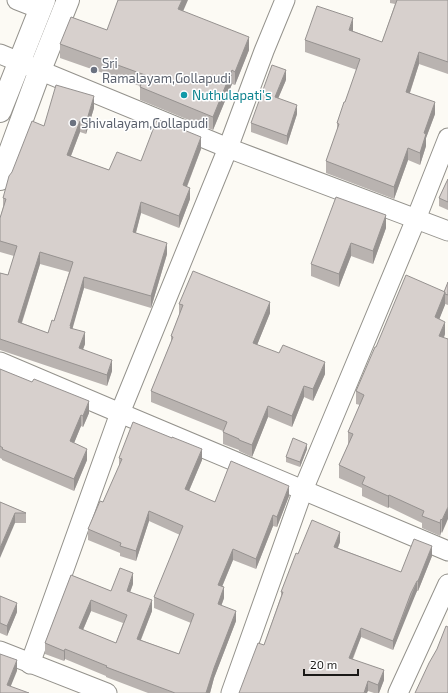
<svg xmlns="http://www.w3.org/2000/svg" width="448" height="693" viewBox="0 0 448 693" font-family="'Exo 2',sans-serif">
  <style>
    .lines { fill: none; stroke-linecap: round; stroke-linejoin: round }
    .minor-casing { stroke: #94928c; stroke-width: 21 }
    .tertiary-casing { stroke: #94928c; stroke-width: 24 }
    .minor { stroke: #fff; stroke-width: 19 }
    .tertiary { stroke: #fff; stroke-width: 22 }
    .wall { fill: #b9b3b0; fill-rule: evenodd }
    .shaded-wall { fill: #969290 }
    .building { fill: #d7d0cd; stroke: #969290; fill-rule: evenodd }
    .worship-dot { fill: #6b7280; stroke: #fff; stroke-width: 1.5 }
    .culture-dot { fill: #0f9aa8; stroke: #fff; stroke-width: 1.5 }
    .labels { text-anchor: middle; dominant-baseline: central; stroke-width: 3; stroke-linejoin: round; paint-order: stroke }
    .worship-label { font-size: 13px; fill: #5b616d; stroke: #fff; text-anchor: start }
    .culture-label { font-size: 13px; fill: #0d838f; stroke: #fff; text-anchor: start }
  </style>
  <rect width="100%" height="100%" fill="#fcfaf4"/>
  <g class="lines">
    <defs>
      <g id="minor">
        <polyline points="17,0 40,9"/>
        <polyline points="0,54 228,148 448,231"/>
        <polyline points="0,362 120,413 448,551"/>
        <polyline points="0,651 107,693"/>
        <polyline points="30,664 120,413 228,148 264,51 285,0"/>
        <polyline points="231,693 303,490 416,219 448,138"/>
        <polyline points="398,693 448,584"/>
      </g>
      <g id="tertiary">
        <polyline points="0,111 44,0"/>
        <polyline points="0,179 40,70 68,0"/>
      </g>
    </defs>
    <use href="#minor" class="minor-casing"/>
    <use href="#tertiary" class="tertiary-casing"/>
    <use href="#minor" class="minor"/>
    <use href="#tertiary" class="tertiary"/>
  </g>
  <g class="wall">
    <polygon points="390,0 448,0 448,74 419,64 410,93 435,114 426,138 426,146 420,165 408,160 394,199 326,173 326,161 337,131 337,123 345,102 357,70 305,52 305,40 353,30 353,31 382,42 395,4 390,3"/>
    <polygon points="183,11 249,50 235,85 232,84 213,130 140,100 140,86 60,58 60,44 107,30"/>
    <polygon points="286,80 278,98 297,114 287,145 251,132 251,123"/>
    <path d="M94 108 86 134 80 132 71 156 109 170 141 161 201 149 187 187 190 199 179 228 141 213 136 233 167 254 151 308 84 288 72 328 85 344 83 349 112 371 107 386 0 350V273L8 275 14 256 0 252V218L3 207V198L44 126ZM40 264 69 272 54 321 48 333 22 323Z"/>
    <polygon points="448,179 448,210 439,206 439,198"/>
    <polygon points="386,215 386,228 373,264 351,256 339,287 311,276 311,264"/>
    <polygon points="448,282 448,305 445,304 439,319 445,334 444,338 442,533 441,532 440,536 422,528 422,523 389,507 388,508 362,496 362,488 339,478 339,465 348,445 348,432 360,405 356,404 356,391 376,347 444,292"/>
    <polygon points="179,304 270,313 257,345 325,374 313,401 304,397 292,427 268,417 252,457 239,451 239,450 223,444 223,431 151,402 151,391 171,342 171,336 179,315"/>
    <polygon points="0,369 89,413 83,427 81,426 74,443 87,460 74,491 2,460 2,459 0,458"/>
    <polygon points="307,449 300,467 286,462 286,457"/>
    <path d="M119 458 202 460 189 491 215 502 289 496 277 527 273 526 256 569 233 560 222 587 224 598 221 606 236 621 214 678 210 693H148L106 677V676L65 659 64 661 45 654V643L71 575 111 591 133 584 130 592 152 611 141 640 179 654 191 623 154 608V597L180 535 149 521 136 561 120 556V553L88 540V529L103 502 119 467ZM91 611 123 623 116 643 83 630Z"/>
    <polygon points="0,502 26,513 26,523 15,523"/>
    <polygon points="340,542 338,548 401,572 432,556 418,591 417,591 411,603 393,650 361,637 353,659 384,680 379,693 374,693 368,691 264,645 281,596 281,592 298,554"/>
    <polygon points="0,596 17,612 7,636 0,633"/>
  </g>
  <g class="shaded-wall">
    <polygon points="182,0 188,0 178,23 178,9"/>
    <polygon points="353,18 353,30 349,42 349,30"/>
    <polygon points="249,37 249,50 235,85 235,72"/>
    <polygon points="419,52 419,64 406,104 406,92"/>
    <polygon points="232,70 232,84 213,130 213,117"/>
    <polygon points="286,70 286,80 275,106 275,97"/>
    <polygon points="94,96 94,108 86,134 86,123"/>
    <polygon points="435,102 435,114 426,138 426,146 420,165 420,153 424,133"/>
    <polygon points="297,105 297,114 287,145 287,136"/>
    <polygon points="80,121 80,132 67,166 67,155"/>
    <polygon points="201,137 201,149 183,196 183,185"/>
    <polygon points="408,148 408,160 394,199 394,187"/>
    <polygon points="190,188 190,199 179,228 179,216"/>
    <polygon points="141,202 141,213 133,243 133,232"/>
    <polygon points="386,215 386,228 373,264 373,251"/>
    <polygon points="167,243 167,254 151,308 151,296"/>
    <polygon points="351,243 351,256 339,287 339,274"/>
    <polygon points="40,252 40,264 18,334 18,322"/>
    <polygon points="84,277 84,288 71,334 70,326"/>
    <polygon points="445,292 445,305 435,330 435,317"/>
    <polygon points="270,302 270,313 253,355 253,343"/>
    <polygon points="445,322 445,334 439,348 439,336"/>
    <polygon points="85,332 85,344 79,360 79,348"/>
    <polygon points="112,360 112,371 107,386 107,375"/>
    <polygon points="325,362 325,374 313,401 313,389"/>
    <polygon points="304,386 304,397 292,427 292,416"/>
    <polygon points="89,401 89,413 83,427 83,416"/>
    <polygon points="268,406 268,417 252,457 252,445"/>
    <polygon points="81,415 81,426 70,453 70,441"/>
    <polygon points="307,444 307,449 300,467 300,462"/>
    <polygon points="87,449 87,460 74,491 74,479"/>
    <polygon points="202,449 202,460 185,500 185,489"/>
    <polygon points="289,486 289,496 277,527 277,517"/>
    <polygon points="389,495 389,507 388,508 388,496"/>
    <polygon points="448,507 448,519 442,533 442,520"/>
    <polygon points="149,511 149,521 136,561 136,551"/>
    <polygon points="15,513 15,523 0,558 0,548"/>
    <polygon points="273,515 273,526 256,569 256,559"/>
    <polygon points="441,519 441,532 440,536 440,523"/>
    <polygon points="340,532 340,542 334,556 334,547"/>
    <polygon points="432,546 432,556 418,591 418,581"/>
    <polygon points="233,549 233,560 218,596 218,585"/>
    <polygon points="133,573 133,584 127,601 127,591"/>
    <polygon points="417,581 417,591 393,650 393,641"/>
    <polygon points="224,587 224,598 218,615 218,604"/>
    <polygon points="91,600 91,611 79,639 79,628"/>
    <polygon points="152,600 152,611 137,649 137,639"/>
    <polygon points="17,603 17,612 7,636 7,626"/>
    <polygon points="236,611 236,621 214,678 210,693 206,693 214,668"/>
    <polygon points="361,628 361,637 349,667 349,658"/>
    <polygon points="65,649 65,659 64,661 64,651"/>
    <polygon points="17,660 17,671 8,693 7,685"/>
    <polygon points="384,670 384,680 379,693 378,693 378,685"/>
    <polygon points="368,681 368,691 367,693 364,693"/>
  </g>
  <g class="building">
    <polygon points="118,0 182,0 178,9 249,37 235,72 232,70 213,117 140,87 145,75 60,44 71,17 107,30"/>
    <polygon points="397,0 448,0 448,62 419,52 406,92 435,102 424,133 426,134 420,153 408,148 394,187 326,161 339,124 337,123 344,102 345,102 360,59 305,40 317,6 353,18 349,30 382,42"/>
    <polygon points="272,65 286,70 275,97 297,105 287,136 251,123"/>
    <path d="M56 85 94 96 86 123 80 121 67 155 109 170 117 152 141 161 157 119 201 137 183 185 190 188 179 216 141 202 133 232 167 243 151 296 84 277 70 326H71L70 328 85 332 79 348 112 360 107 375 0 339V273L8 275 17 246 0 241V218L6 199 3 198 9 176 12 172 32 121 44 126ZM40 252 73 262 54 321 52 320 48 333 18 322Z"/>
    <polygon points="448,179 448,202 439,198 446,183"/>
    <polygon points="336,197 386,215 373,251 351,243 339,274 311,264"/>
    <polygon points="193,271 270,302 253,343 279,353 283,345 325,362 313,389 304,386 292,416 268,406 252,445 239,440 239,439 223,432 227,422 151,391 173,337 171,336 183,305 179,304"/>
    <polygon points="406,275 445,292 435,317 445,322 439,336 448,339 448,507 442,520 441,519 440,523 422,516 424,511 389,495 388,496 362,484 365,477 339,465 353,434 348,432 364,395 356,391 375,347 376,347"/>
    <polygon points="448,282 448,295 445,294 445,292 444,292"/>
    <polygon points="0,369 32,382 34,379 89,401 83,416 81,415 70,441 87,449 74,479 2,449 3,448 0,446"/>
    <path d="M133 422 172 438V437L202 449 185 489 215 502 231 461 289 486 277 517 273 515 256 559 233 549 218 585 224 587 218 604 236 611 214 668 206 693H175L106 667 107 666 65 649 64 651 45 643 71 575 111 591 120 568 133 573 127 591 152 600 137 639 179 654 194 614 154 597 183 526 149 511 136 551 120 546 121 543 88 529 100 501 103 502 122 459 119 458ZM91 600 127 615 116 643 79 628Z"/>
    <polygon points="293,438 307,444 300,462 286,457"/>
    <polygon points="0,502 26,513 15,513 0,548"/>
    <polygon points="312,520 340,532 334,547 401,572 414,539 432,546 418,581 417,581 411,593 393,641 361,628 349,658 384,670 378,685 368,681 364,693 239,693 258,643 264,645 283,592 281,592 296,553 298,554"/>
    <polygon points="0,596 17,603 7,626 0,623"/>
    <polygon points="446,626 448,627 448,693 415,693 429,663 437,649"/>
    <polygon points="0,654 17,660 7,685 29,693 0,693"/>
  </g>
  <g class="worship-dot">
    <circle cx="94" cy="70" r="4"/>
    <circle cx="73" cy="123" r="4"/>
  </g>
  <circle class="culture-dot" cx="184" cy="95" r="4"/>
  <g class="labels">
    <g class="worship-label">
      <text x="102" y="63">Sri<tspan x="102" dy="15">Ramalayam,Gollapudi</tspan></text>
      <text x="81" y="123">Shivalayam,Gollapudi</text>
    </g>
    <g class="culture-label">
      <text x="192" y="95">Nuthulapati's</text>
    </g>
  </g>
  <path d="M304 669v6h54v-6" fill="none" stroke="#1a1917" stroke-width="2"/>
  <text x="310" y="669" font-size="12" fill="#1a1917" stroke="#ffffff" stroke-width="3" paint-order="stroke">20 m</text>
</svg>
